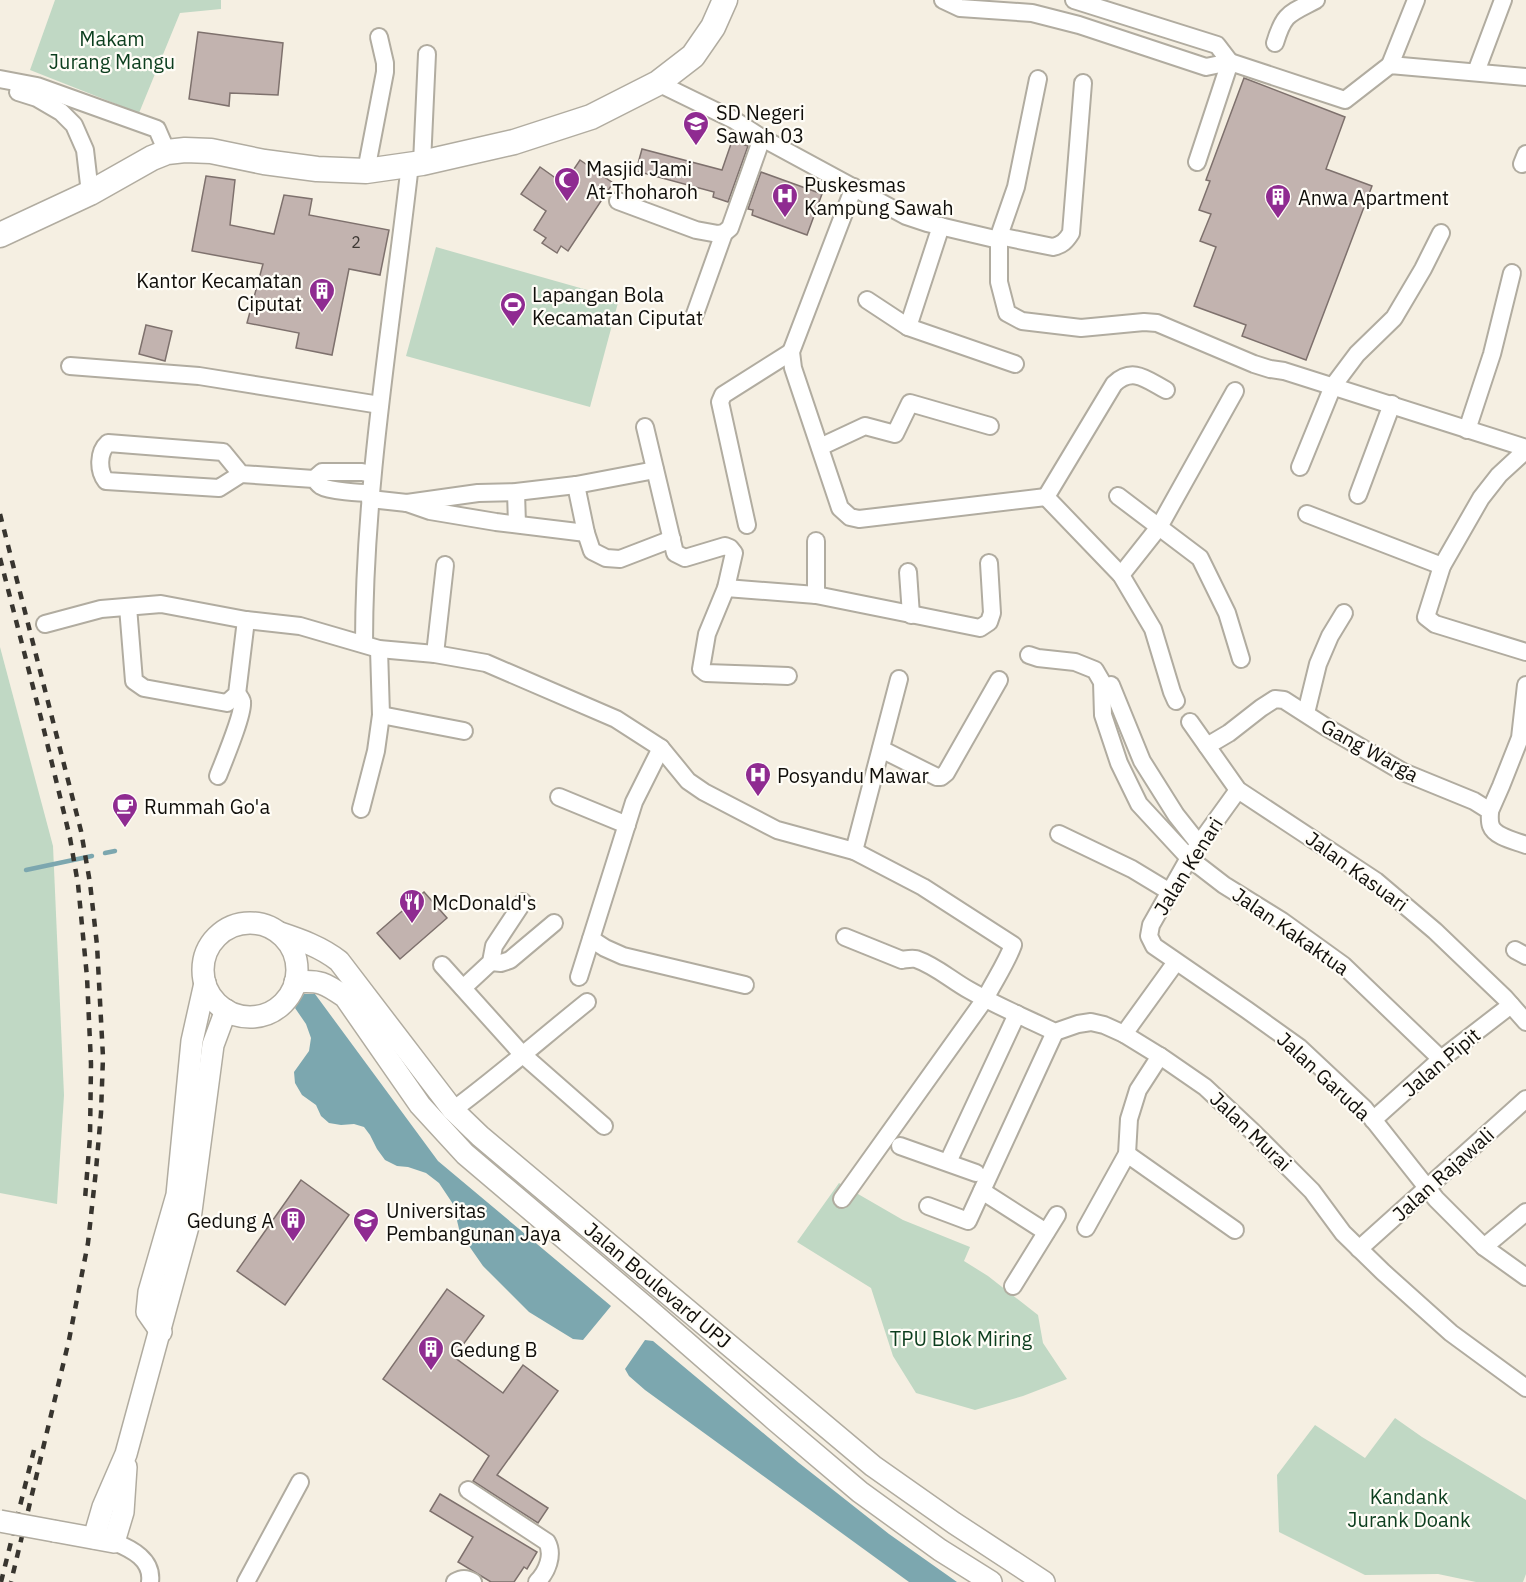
<svg xmlns="http://www.w3.org/2000/svg" width="1526" height="1582" viewBox="0 0 1526 1582" font-family="'IBM Plex Sans',sans-serif">
  <style>
    .green { fill: #c0d8c4 }
    .water { fill: #7ca7af }
    .lines { fill: none; stroke-linecap: round; stroke-linejoin: round }
    .stream { stroke: #7ca7af; stroke-width: 4.5 }
    .building { fill: #c2b3af; stroke: #7e716d; stroke-width: 1.5 }
    .minor-casing { stroke: #b1aca0; stroke-width: 20 }
    .tertiary-casing { stroke: #b1aca0; stroke-width: 24 }
    .secondary-casing { stroke: #b1aca0; stroke-width: 27 }
    .minor { stroke: #fff; stroke-width: 16 }
    .tertiary { stroke: #fff; stroke-width: 21 }
    .secondary { stroke: #fff; stroke-width: 24 }
    .rail { stroke: #38352f; stroke-width: 4.5; stroke-dasharray: 8 8; stroke-linecap: butt }
    .tertiary-bridge-casing { stroke: #b1aca0; stroke-width: 24; stroke-linecap: butt }
    .tertiary-bridge { stroke: #fff; stroke-width: 21 }
    .labels { text-anchor: middle; dominant-baseline: central; stroke-width: 4.5; stroke-linejoin: round; paint-order: stroke }
    .number-label { font-size: 16px; fill: #3c3733 }
    .park-label { font-size: 20px; fill: #0c3e1e; stroke: #fffdf7 }
    .poi-label { font-size: 20px; fill: #100e0a; stroke: #fffdf7; text-anchor: start }
    .street-label { font-size: 20px; fill: #100e0a; stroke: #fffdf7 }
  </style>
  <rect width="100%" height="100%" fill="#f5efe2"/>
  <g class="green">
    <polygon points="55,0 221,0 221,9 180,13 139,113 30,70"/>
    <polygon points="436,247 619,299 590,407 406,356"/>
    <polygon points="0,647 53,846 64,1095 57,1204 0,1193"/>
    <polygon points="839,1183 903,1220 970,1247 964,1261 988,1276 1038,1315 1043,1343 1067,1379 1023,1396 975,1410 916,1393 893,1356 871,1288 797,1242"/>
    <polygon points="1395,1418 1422,1437 1526,1500 1526,1574 1523,1582 1476,1582 1438,1574 1365,1575 1279,1532 1277,1475 1315,1425 1365,1458"/>
  </g>
  <g class="water">
    <polygon points="304,994 315,994 438,1161 611,1306 583,1340 573,1339 529,1312 483,1266 460,1233 453,1204 439,1183 426,1173 408,1167 397,1166 385,1160 377,1149 370,1135 364,1127 354,1124 341,1125 329,1123 321,1116 316,1105 302,1095 295,1083 294,1072 309,1051 311,1038 306,1024 295,1008"/>
    <polygon points="645,1340 653,1341 799,1463 889,1534 957,1582 909,1582 645,1390 629,1376 625,1369"/>
  </g>
  <g class="lines">
    <g class="stream">
      <polyline points="105,853 115,851"/>
      <polyline points="26,870 92,856"/>
    </g>
  </g>
  <g class="building">
    <polygon points="198,32 283,43 278,95 230,93 229,106 189,99"/>
    <polygon points="1244,78 1345,117 1326,169 1372,186 1306,360 1242,336 1246,325 1194,306 1216,247 1200,241 1211,214 1199,210 1210,181 1206,180"/>
    <polygon points="732,141 748,146 728,202 713,197 714,192 636,171 642,149 722,170"/>
    <polygon points="580,160 613,183 568,251 561,246 557,253 542,243 546,238 534,230 546,211 521,194 540,167 564,184"/>
    <polygon points="761,172 822,194 807,235 752,215 753,210 748,209"/>
    <polygon points="206,176 235,180 230,225 274,234 284,195 312,199 309,215 389,230 380,275 349,269 332,355 296,348 299,333 247,323 263,264 192,251"/>
    <polygon points="146,325 172,331 165,361 139,354"/>
    <polygon points="424,892 447,918 400,959 377,933"/>
    <polygon points="301,1180 349,1215 285,1305 237,1271"/>
    <polygon points="447,1289 484,1316 454,1357 503,1393 523,1365 558,1391 497,1475 548,1508 538,1523 473,1481 489,1456 383,1379"/>
    <polygon points="440,1494 537,1552 527,1569 524,1567 514,1582 491,1582 458,1562 473,1537 430,1511"/>
  </g>
  <g class="lines">
    <defs>
      <g id="minor">
        <polyline points="943,0 960,8 1032,13 1079,25 1206,67 1230,62 1217,45 1074,0"/>
        <path d="M1275 43C1284 13 1289 14 1316 0"/>
        <polyline points="1390,65 1416,0"/>
        <polyline points="1476,72 1503,0"/>
        <polyline points="0,79 37,86 157,129 167,152"/>
        <polyline points="1038,79 1016,187 999,236 999,282 1007,313 1022,321 1081,328 1144,322 1157,323 1254,364 1270,369 1284,371 1526,448"/>
        <polyline points="658,83 734,120 762,138 906,216 927,223 999,240"/>
        <polyline points="18,92 37,98 61,112 74,125 85,150 90,193"/>
        <polyline points="1197,162 1230,62 1345,100 1390,65 1526,77"/>
        <polyline points="422,163 427,54"/>
        <polyline points="1522,164 1526,154"/>
        <polyline points="366,171 385,72 385,63 379,37"/>
        <polyline points="854,187 791,352 793,368 840,508 850,517 859,519 1046,497"/>
        <polyline points="618,201 696,230 718,234 724,233 730,228 762,138"/>
        <path d="M999 236 1053 247C1062 245 1066 241 1071 233L1083 83"/>
        <polyline points="867,300 908,327 1015,364"/>
        <polyline points="695,314 724,233"/>
        <polyline points="908,327 941,226"/>
        <polyline points="70,366 199,376 380,405"/>
        <polyline points="645,427 675,553 685,558 725,546 730,548 734,553 726,588 707,634 701,669 706,673 788,676"/>
        <polyline points="1467,430 1492,354 1512,273"/>
        <polyline points="820,447 865,426 895,434 910,403 990,426"/>
        <polyline points="1526,450 1499,475 1481,498 1442,566 1426,617 1435,624 1526,652"/>
        <polyline points="1300,467 1333,386 1357,354 1394,318 1423,269 1441,233"/>
        <path d="M241 474 223 452 108 443C98 452 98 471 106 481L219 488 241 474 314 479C316 481 318 484 321 486 329 491 361 493 371 493"/>
        <polyline points="314,479 322,472 362,472 372,474"/>
        <polyline points="576,485 586,533 592,551 606,558 620,559 672,539"/>
        <polyline points="516,492 517,524"/>
        <polyline points="1358,495 1392,404"/>
        <polyline points="1118,496 1200,558 1227,613 1241,659"/>
        <polyline points="1046,497 1121,575 1153,629 1172,692 1176,701"/>
        <path d="M1046 497 1114 384C1133 366 1147 380 1166 390"/>
        <polyline points="370,499 407,503 430,511 496,522 586,533"/>
        <polyline points="407,503 478,493 516,492 576,485 655,470"/>
        <polyline points="1307,514 1442,566"/>
        <polyline points="747,525 720,402 723,395 791,352"/>
        <polyline points="816,541 816,595"/>
        <polyline points="908,572 911,615"/>
        <polyline points="1121,575 1159,527 1235,391"/>
        <polyline points="726,588 816,595 980,628 989,622 992,613 989,563"/>
        <polyline points="128,607 134,681 144,688 227,703 237,694 246,620"/>
        <path d="M45 624 101 609 161 604 246 620 300 626 379 649 435 654 486 663 616 719 661 748 688 781 704 792 777 830 854 851 923 887 1013 945C1006 964 994 981 985 999L842 1199"/>
        <path d="M364 644C364 483 392 324 410 164"/>
        <polyline points="435,654 445,565"/>
        <polyline points="1029,655 1038,658 1075,662 1095,670 1102,682 1103,715 1119,763 1139,804 1189,858 1224,885 1282,921 1343,965 1441,1059"/>
        <polyline points="1111,685 1142,761 1176,815 1199,844"/>
        <polyline points="1306,713 1318,664 1330,636 1344,613"/>
        <polyline points="381,715 464,731"/>
        <polyline points="1190,722 1238,790 1376,881 1435,931 1505,998 1526,1022"/>
        <path d="M1207 746 1229 733 1261 708 1275 699 1284 700 1326 727 1403 772 1474 801 1490 811C1490 815 1489 821 1491 826 1495 837 1516 841 1526 845"/>
        <polyline points="881,749 937,777 941,777 946,773 999,680"/>
        <path d="M218 776C223 763 244 713 242 702 242 700 239 696 237 694"/>
        <polyline points="1238,790 1189,858 1151,925 1149,936 1154,946 1247,1010 1300,1048 1364,1108 1436,1199 1484,1247 1526,1277"/>
        <polyline points="559,797 627,825"/>
        <polyline points="361,809 376,751 381,715 379,649"/>
        <polyline points="1490,811 1501,786 1520,738 1526,685"/>
        <polyline points="1059,834 1132,869 1170,892"/>
        <polyline points="854,851 899,679"/>
        <path d="M845 937 902 960C908 959 911 958 916 959 936 966 951 980 969 990 997 1006 1026 1018 1055 1032L1078 1024 1091 1022 1104 1025 1124 1034 1163 1058 1205 1087 1252 1131 1312 1191 1343 1233 1383 1272 1451 1333 1526 1388"/>
        <polyline points="591,939 605,948 623,956 745,985"/>
        <polyline points="1515,950 1526,956"/>
        <polyline points="491,962 501,963 510,960 554,923"/>
        <polyline points="442,965 522,1054 604,1126"/>
        <polyline points="579,977 634,802 661,748"/>
        <polyline points="463,988 491,962 494,946 523,902"/>
        <polyline points="1124,1034 1176,962"/>
        <path d="M453 1110C499 1076 542 1038 587 1002"/>
        <polyline points="1373,1120 1441,1059 1511,1005"/>
        <polyline points="900,1146 976,1173"/>
        <polyline points="1127,1154 1235,1230"/>
        <polyline points="948,1162 1017,1014"/>
        <polyline points="982,1191 1046,1232"/>
        <polyline points="928,1206 968,1221 1055,1032"/>
        <polyline points="1086,1228 1127,1154 1129,1119 1138,1090 1160,1056"/>
        <polyline points="1484,1247 1526,1212"/>
        <polyline points="1359,1249 1526,1099"/>
        <polyline points="1013,1286 1057,1215"/>
        <path d="M468 1490 547 1542C554 1555 547 1572 537 1582"/>
        <path d="M114 1542C132 1549 153 1560 150 1582"/>
        <polyline points="246,1582 300,1482"/>
        <path d="M455 1582C462 1578 466 1578 473 1582"/>
      </g>
      <g id="tertiary">
        <circle cx="250" cy="970" r="47"/>
        <path d="M280 933C301 940 321 947 339 961L453 1110 480 1136 873 1466 954 1523 1044 1582"/>
        <path d="M295 982C320 980 325 983 345 997L420 1105 465 1154 649 1310 775 1420 860 1492 940 1550 991 1582"/>
        <polyline points="161,1332 147,1312 149,1292 177,1195 192,1041 205,983"/>
        <polyline points="54,1531 114,1542 123,1512 126,1467"/>
        <polyline points="94,1538 103,1507 126,1454 190,1219 213,1045 226,1010"/>
      </g>
      <polyline id="secondary" points="0,235 90,193 152,158 167,152 185,150 211,151 264,162 317,169 366,171 422,163 514,142 591,117 658,83 693,56 713,27 725,0"/>
    </defs>
    <use href="#minor" class="minor-casing"/>
    <use href="#tertiary" class="tertiary-casing"/>
    <use href="#secondary" class="secondary-casing"/>
    <use href="#minor" class="minor"/>
    <use href="#tertiary" class="tertiary"/>
    <use href="#secondary" class="secondary"/>
    <g class="rail">
      <polyline points="0,514 81,831 90,883 97,945 103,1057 101,1113 96,1170 88,1243 69,1340 11,1582"/>
      <polyline points="0,558 42,722 70,838 78,884 87,977 91,1064 90,1137 85,1199"/>
      <polyline points="1,1582 35,1446"/>
    </g>
    <defs>
      <polyline id="tertiary-bridge" points="0,1521 54,1531"/>
    </defs>
    <use href="#tertiary-bridge" class="tertiary-bridge-casing"/>
    <use href="#tertiary-bridge" class="tertiary-bridge"/>
  </g>
  <defs>
    <symbol id="school-pin" viewBox="-11 -11 22 30"><path d="M0 17L-7.5 6A9.5 9.5 0 1 1 7.5 6Z" fill="#8f2b91" stroke="#fffdf7"/><path d="M0-5L7-2L0 1L-7-2ZM-4 1L0 2.5L4 1V4Q0 6-4 4Z" fill="#fff"/></symbol>
    <symbol id="mosque-pin" viewBox="-11 -11 22 30"><path d="M0 17L-7.5 6A9.5 9.5 0 1 1 7.5 6Z" fill="#8f2b91" stroke="#fffdf7"/><path d="M3.5-4.9A6 6 0 1 0 3.5 4.9A5 5 0 1 1 3.5-4.9Z" fill="#fff"/></symbol>
    <symbol id="hospital-pin" viewBox="-11 -11 22 30"><path d="M0 17L-7.5 6A9.5 9.5 0 1 1 7.5 6Z" fill="#8f2b91" stroke="#fffdf7"/><path d="M-5-5h3v3.5h4V-5h3V5h-3V1.5h-4V5h-3Z" fill="#fff"/></symbol>
    <symbol id="building-pin" viewBox="-11 -11 22 30"><path d="M0 17L-7.5 6A9.5 9.5 0 1 1 7.5 6Z" fill="#8f2b91" stroke="#fffdf7"/><path d="M-4-6H4V6H1V3H-1V6H-4ZM-2.5-4.3h1.7v1.8h-1.7ZM.8-4.3h1.7v1.8H.8ZM-2.5-1h1.7V.8h-1.7ZM.8-1h1.7V.8H.8Z" fill="#fff"/></symbol>
    <symbol id="stadium-pin" viewBox="-11 -11 22 30"><path d="M0 17L-7.5 6A9.5 9.5 0 1 1 7.5 6Z" fill="#8f2b91" stroke="#fffdf7"/><path d="M0-5a6.5 5 0 1 0 0 10a6.5 5 0 1 0 0-10ZM-3.5-1.8h7v3.6h-7Z" fill="#fff"/></symbol>
    <symbol id="cafe-pin" viewBox="-11 -11 22 30"><path d="M0 17L-7.5 6A9.5 9.5 0 1 1 7.5 6Z" fill="#8f2b91" stroke="#fffdf7"/><path d="M-5.5-4.5H6V0H3Q3 3.5 0 3.5H-2.5Q-5.5 3.5-5.5 0ZM3-3.2v2h1.7v-2ZM-6 4.5H4V6H-6Z" fill="#fff"/></symbol>
    <symbol id="restaurant-pin" viewBox="-11 -11 22 30"><path d="M0 17L-7.5 6A9.5 9.5 0 1 1 7.5 6Z" fill="#8f2b91" stroke="#fffdf7"/><path d="M-5-6h1v4h1v-4h1v4h1v-4h1v5L-1.5 .5V6h-2V.5L-5-1ZM5-6V6H3V1.5H1.5Q1.5-4 5-6Z" fill="#fff"/></symbol>
    <symbol id="university-pin" viewBox="-11 -11 22 30"><path d="M0 17L-7.5 6A9.5 9.5 0 1 1 7.5 6Z" fill="#8f2b91" stroke="#fffdf7"/><path d="M0-5L7-2L0 1L-7-2ZM-4 1L0 2.5L4 1V4Q0 6-4 4Z" fill="#fff"/></symbol>
  </defs>
  <g fill-rule="evenodd">
    <use href="#school-pin" x="681" y="109" width="30" height="40"/>
    <use href="#mosque-pin" x="552" y="165" width="30" height="40"/>
    <use href="#hospital-pin" x="770" y="181" width="30" height="40"/>
    <use href="#building-pin" x="1263" y="182" width="30" height="40"/>
    <use href="#building-pin" x="307" y="276" width="30" height="40"/>
    <use href="#stadium-pin" x="498" y="290" width="30" height="40"/>
    <use href="#hospital-pin" x="743" y="760" width="30" height="40"/>
    <use href="#cafe-pin" x="110" y="791" width="30" height="40"/>
    <use href="#restaurant-pin" x="397" y="887" width="30" height="40"/>
    <use href="#building-pin" x="278" y="1205" width="30" height="40"/>
    <use href="#university-pin" x="351" y="1206" width="30" height="40"/>
    <use href="#building-pin" x="416" y="1334" width="30" height="40"/>
  </g>
  <g class="labels">
    <g class="number-label">
      <text x="356" y="242">2</text>
    </g>
    <g class="park-label">
      <text x="112" y="38">Makam<tspan x="112" dy="23">Jurang Mangu</tspan></text>
      <text x="961" y="1338">TPU Blok Miring</text>
      <text x="1409" y="1496">Kandank<tspan x="1409" dy="23">Jurank Doank</tspan></text>
    </g>
    <g class="poi-label">
      <text x="716" y="112">SD Negeri<tspan x="716" dy="23">Sawah 03</tspan></text>
      <text x="586" y="168">Masjid Jami<tspan x="586" dy="23">At-Thoharoh</tspan></text>
      <text x="804" y="184">Puskesmas<tspan x="804" dy="23">Kampung Sawah</tspan></text>
      <text x="1298" y="197">Anwa Apartment</text>
      <text x="302" y="280" text-anchor="end">Kantor Kecamatan<tspan x="302" dy="23">Ciputat</tspan></text>
      <text x="532" y="294">Lapangan Bola<tspan x="532" dy="23">Kecamatan Ciputat</tspan></text>
      <text x="777" y="775">Posyandu Mawar</text>
      <text x="144" y="806">Rummah Go'a</text>
      <text x="432" y="902">McDonald's</text>
      <text x="386" y="1210">Universitas<tspan x="386" dy="23">Pembangunan Jaya</tspan></text>
      <text x="274" y="1220" text-anchor="end">Gedung A</text>
      <text x="450" y="1349">Gedung B</text>
    </g>
    <g class="street-label">
      <text transform="translate(1370 750) rotate(29)">Gang Warga</text>
      <text transform="translate(1188 866) rotate(-58)">Jalan Kenari</text>
      <text transform="translate(1357 871) rotate(36)">Jalan Kasuari</text>
      <text transform="translate(1291 931) rotate(35)">Jalan Kakaktua</text>
      <text transform="translate(1441 1062) rotate(-40)">Jalan Pipit</text>
      <text transform="translate(1324 1076) rotate(43)">Jalan Garuda</text>
      <text transform="translate(1251 1131) rotate(44)">Jalan Murai</text>
      <text transform="translate(1443 1174) rotate(-42)">Jalan Rajawali</text>
      <text transform="translate(658 1285) rotate(40)">Jalan Boulevard UPJ</text>
    </g>
  </g>
</svg>
